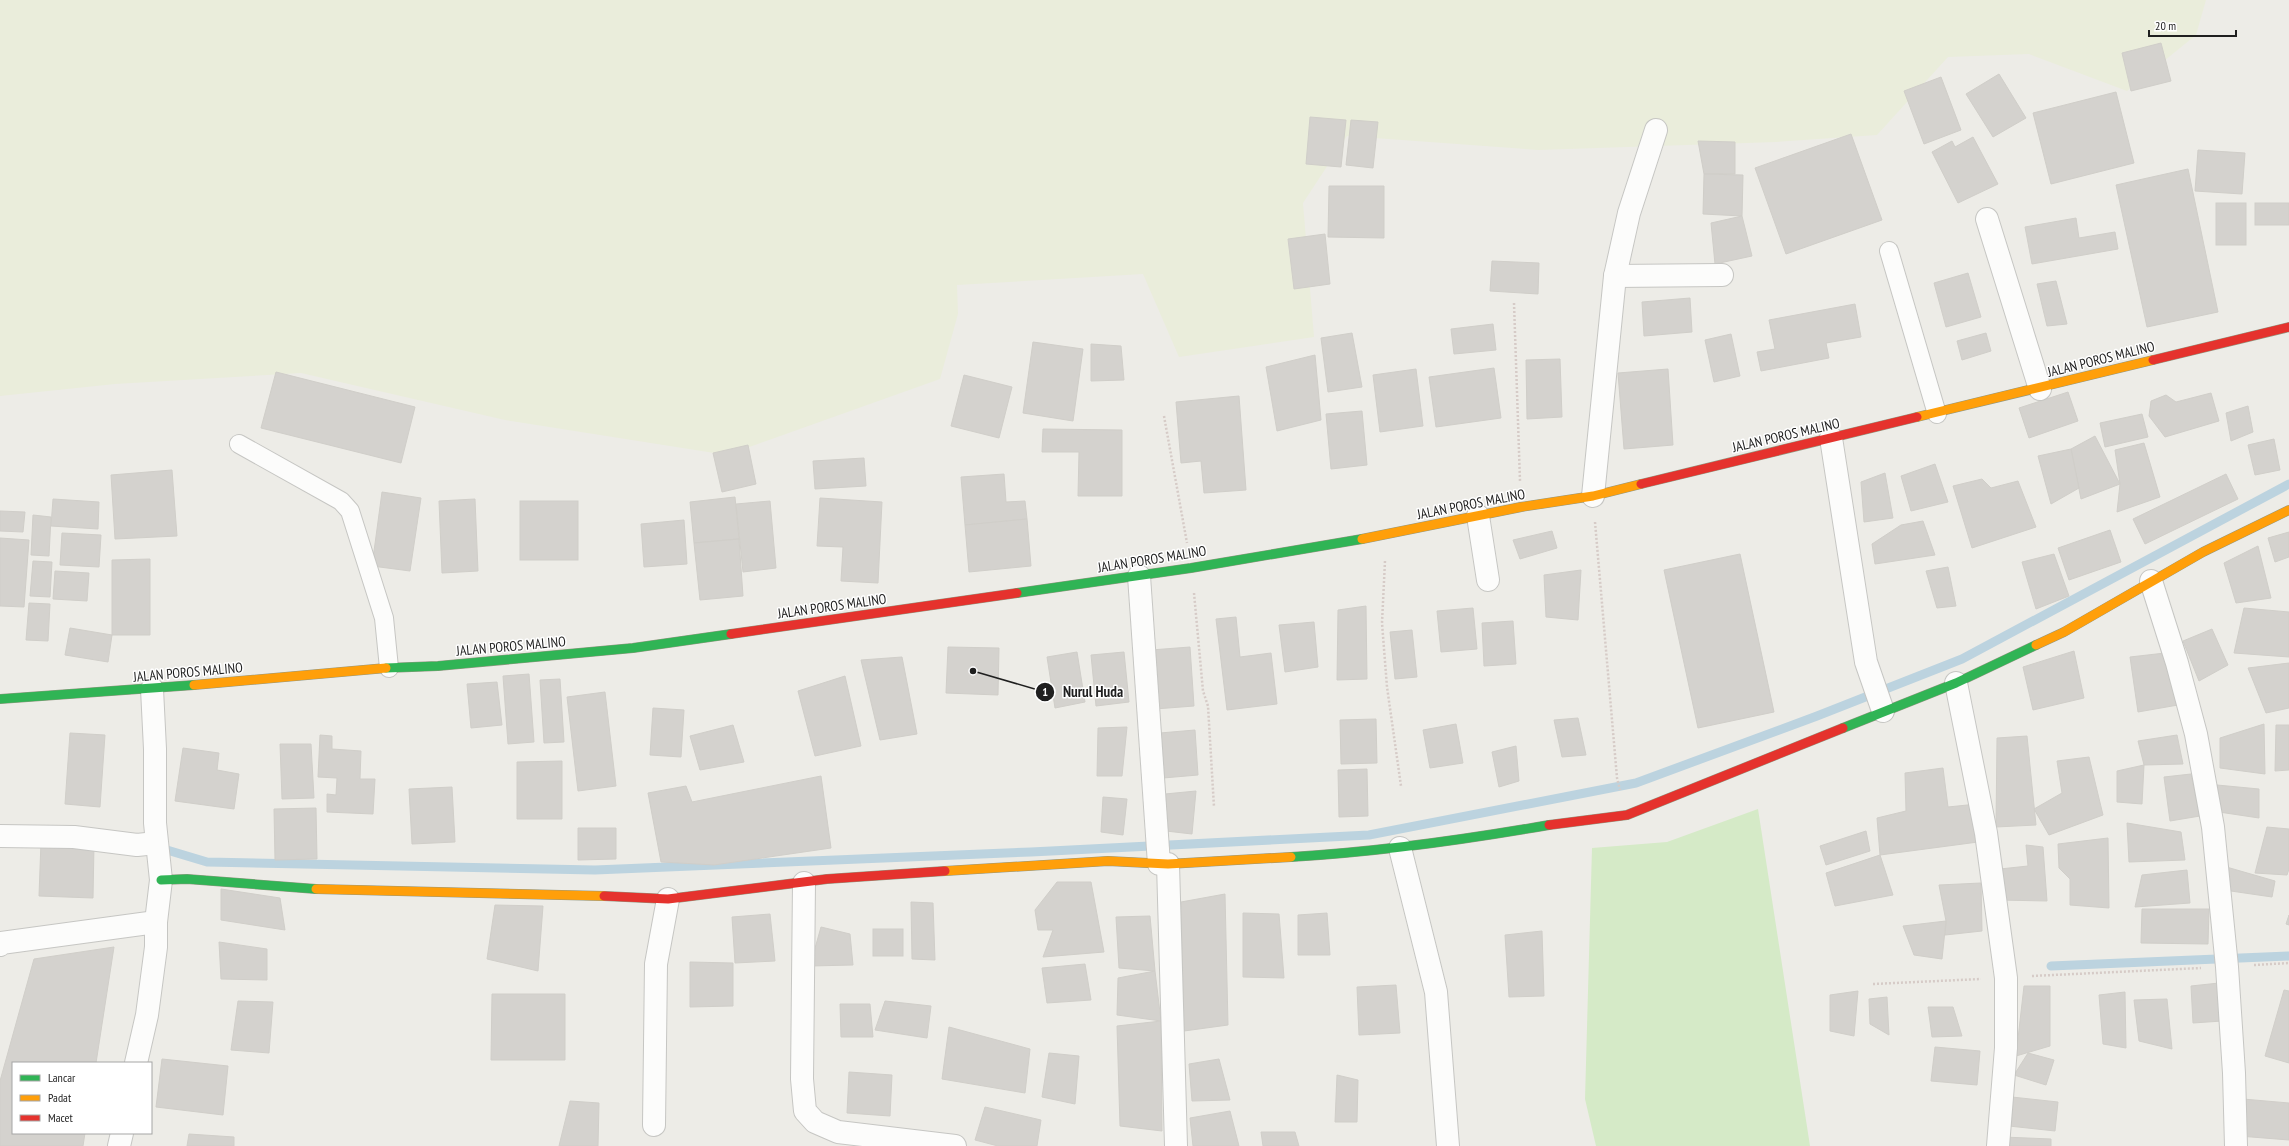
<svg xmlns="http://www.w3.org/2000/svg" width="2289" height="1146" viewBox="0 0 2289 1146" font-family="'PT Sans Narrow',sans-serif">
  <style>
    .farmland { fill: #eaeddb }
    .grass { fill: #d5eac7 }
    .lines { fill: none; stroke-linecap: round; stroke-linejoin: round }
    .stream { stroke: #bcd3df; stroke-width: 9 }
    .building { fill: #d4d2ce; stroke: #d0cec9 }
    .lane-casing { stroke: #c6c6c3; stroke-width: 20 }
    .street-casing { stroke: #c6c6c3; stroke-width: 24 }
    .fast-casing { stroke: #929780; stroke-width: 10 }
    .slow-casing { stroke: #929780; stroke-width: 10 }
    .jam-casing { stroke: #929780; stroke-width: 10 }
    .path { stroke: #d6cbc7; stroke-width: 2.5; stroke-dasharray: 2 2; stroke-linecap: butt }
    .lane { stroke: #fcfcfb; stroke-width: 18 }
    .street { stroke: #fcfcfb; stroke-width: 22 }
    .fast { stroke: #30b455; stroke-width: 9 }
    .slow { stroke: #ff9f0a; stroke-width: 9 }
    .jam { stroke: #e5322d; stroke-width: 9 }
    .labels { text-anchor: middle; dominant-baseline: central; stroke-width: 3; stroke-linejoin: round; paint-order: stroke }
    .street-label { font-size: 14px; fill: #1f1f1f; stroke: #fff }
    .leader { fill: none; stroke: #1f1f1f; stroke-width: 1.5 }
    .callout-dot { fill: #1f1f1f; stroke: #fff; stroke-width: 1.5 }
    .mark-label { font-size: 12px; text-anchor: middle; font-weight: bold; fill: #fff }
    .callout-label { font-size: 15px; text-anchor: middle; font-weight: bold; fill: #1f1f1f; stroke: #fff; stroke-width: 3; stroke-linejoin: round; paint-order: stroke }
  </style>
  <rect width="100%" height="100%" fill="#edece7"/>
  <polygon class="farmland" points="0,0 2206,0 2196,35 2127,91 2029,54 1948,57 1877,135 1776,142 1538,150 1347,136 1303,203 1314,337 1179,357 1143,274 957,285 958,314 940,379 727,455 505,420 301,373 115,384 0,396"/>
  <polygon class="grass" points="1758,809 1810,1146 1596,1146 1585,1099 1592,848 1667,842"/>
  <g class="lines">
    <g class="stream">
      <polyline points="157,847 207,862 595,870 1031,852 1369,835 1636,783 1817,716 1962,659 2289,484"/>
      <polyline points="2051,966 2289,956"/>
    </g>
  </g>
  <g class="building">
    <polygon points="2161,43 2171,81 2131,91 2122,53"/>
    <polygon points="1999,74 2026,118 1993,137 1966,94"/>
    <polygon points="1941,77 1961,130 1924,144 1904,91"/>
    <polygon points="2116,92 2134,163 2051,184 2033,113"/>
    <polygon points="1310,117 1346,120 1341,167 1306,164"/>
    <polygon points="1351,120 1378,122 1373,168 1346,165"/>
    <polygon points="1851,134 1882,220 1786,254 1755,168"/>
    <polygon points="1973,137 1998,184 1958,203 1932,152 1952,141 1955,147"/>
    <polygon points="1698,141 1735,142 1735,174 1704,174"/>
    <polygon points="2198,150 2245,153 2242,194 2195,191"/>
    <polygon points="2188,169 2218,312 2147,327 2116,185"/>
    <polygon points="1704,174 1743,175 1742,216 1703,214"/>
    <polygon points="1329,186 1384,186 1384,238 1328,237"/>
    <rect x="2216" y="203" width="30" height="42"/>
    <rect x="2255" y="203" width="34" height="22"/>
    <polygon points="1742,216 1752,256 1715,264 1711,223"/>
    <polygon points="2076,218 2079,238 2115,232 2118,249 2032,264 2025,227"/>
    <polygon points="1325,234 1330,284 1294,289 1288,239"/>
    <polygon points="1492,261 1539,263 1538,294 1490,291"/>
    <polygon points="1968,273 1981,317 1946,327 1934,283"/>
    <polygon points="2056,281 2067,324 2047,326 2037,284"/>
    <polygon points="1690,298 1692,332 1644,336 1642,302"/>
    <polygon points="1855,304 1861,337 1826,343 1829,358 1761,371 1757,352 1775,349 1769,320"/>
    <polygon points="1493,324 1496,350 1454,354 1451,329"/>
    <polygon points="1352,333 1362,387 1328,392 1321,338"/>
    <polygon points="1986,333 1991,351 1962,360 1957,341"/>
    <polygon points="1731,334 1740,376 1714,382 1705,340"/>
    <polygon points="1033,342 1083,349 1073,421 1023,413"/>
    <polygon points="1091,344 1121,346 1124,380 1091,381"/>
    <polygon points="1315,355 1321,420 1277,431 1266,367"/>
    <polygon points="1560,359 1562,417 1527,419 1526,360"/>
    <polygon points="1494,368 1501,418 1436,427 1429,377"/>
    <polygon points="1416,369 1423,426 1380,432 1373,375"/>
    <polygon points="1668,369 1673,445 1624,449 1618,373"/>
    <polygon points="276,372 415,407 401,463 261,428"/>
    <polygon points="964,375 1012,387 999,438 951,426"/>
    <polygon points="2068,392 2078,421 2029,438 2019,408"/>
    <polygon points="2211,393 2219,421 2165,437 2149,416 2151,401 2166,395 2176,402"/>
    <polygon points="1239,396 1246,490 1204,493 1201,461 1181,463 1176,402"/>
    <polygon points="2248,406 2253,432 2231,441 2226,413"/>
    <polygon points="1362,411 1367,465 1331,469 1326,414"/>
    <polygon points="2142,414 2148,437 2105,447 2100,423"/>
    <polygon points="1043,429 1122,430 1122,496 1078,496 1079,452 1042,452"/>
    <polygon points="2095,436 2120,484 2081,499 2071,449"/>
    <polygon points="2274,439 2280,470 2255,475 2248,445"/>
    <polygon points="2144,443 2160,497 2117,512 2120,484 2115,450"/>
    <polygon points="748,445 756,484 722,492 713,453"/>
    <polygon points="2071,449 2079,488 2051,504 2038,456"/>
    <polygon points="864,458 866,486 815,489 813,461"/>
    <polygon points="1935,464 1948,502 1911,511 1901,476"/>
    <polygon points="172,470 177,536 115,539 111,475"/>
    <polygon points="1885,473 1893,518 1864,522 1861,482"/>
    <polygon points="1004,474 1006,502 1025,501 1027,519 965,525 961,477"/>
    <polygon points="2226,474 2238,499 2145,544 2133,519"/>
    <polygon points="1982,479 1991,488 2018,481 2036,527 1972,548 1953,486"/>
    <polygon points="382,492 421,498 410,571 372,566"/>
    <polygon points="735,497 739,539 694,543 690,502"/>
    <polygon points="820,498 882,502 878,583 841,581 843,547 817,546"/>
    <polygon points="53,499 99,502 98,529 51,526"/>
    <polygon points="475,499 478,571 442,573 439,501"/>
    <rect x="520" y="501" width="58" height="59"/>
    <polygon points="770,501 776,568 743,572 736,504"/>
    <polygon points="0,511 25,512 23,532 0,531"/>
    <polygon points="33,515 51,517 49,556 31,555"/>
    <polygon points="1027,519 1031,566 969,572 965,525"/>
    <polygon points="684,520 687,564 644,567 641,524"/>
    <polygon points="1923,521 1935,555 1875,564 1872,544 1901,525"/>
    <polygon points="2110,530 2121,562 2069,580 2058,548"/>
    <polygon points="1552,531 1557,548 1520,559 1513,540"/>
    <polygon points="2289,532 2289,557 2275,562 2268,538"/>
    <polygon points="62,533 101,535 99,567 60,565"/>
    <polygon points="0,538 29,540 24,607 0,606"/>
    <polygon points="739,539 743,596 700,600 694,543"/>
    <polygon points="2258,546 2271,598 2236,603 2224,563"/>
    <polygon points="1740,554 1774,712 1698,728 1664,570"/>
    <polygon points="2054,554 2069,596 2036,609 2022,562"/>
    <polygon points="150,559 150,635 112,635 112,560"/>
    <polygon points="33,561 52,562 50,597 30,596"/>
    <polygon points="1948,567 1956,606 1937,608 1926,571"/>
    <polygon points="1581,570 1578,620 1546,617 1544,575"/>
    <polygon points="55,571 89,573 87,601 53,599"/>
    <polygon points="29,603 50,604 48,641 26,640"/>
    <polygon points="1366,606 1367,679 1337,680 1338,610"/>
    <polygon points="1473,608 1477,649 1441,652 1437,611"/>
    <polygon points="2244,608 2289,612 2289,657 2234,653"/>
    <polygon points="1236,617 1240,657 1271,653 1277,704 1227,710 1216,619"/>
    <polygon points="1513,621 1516,664 1484,666 1482,623"/>
    <polygon points="1314,622 1318,667 1285,672 1279,625"/>
    <polygon points="70,628 112,635 108,662 65,655"/>
    <polygon points="2212,629 2228,665 2199,681 2183,641"/>
    <polygon points="1412,630 1417,677 1395,679 1390,632"/>
    <polygon points="948,647 999,648 998,695 946,693"/>
    <polygon points="1190,647 1194,706 1155,709 1151,650"/>
    <polygon points="2074,651 2084,698 2033,710 2023,667"/>
    <polygon points="1077,652 1085,702 1055,708 1047,657"/>
    <polygon points="1124,652 1129,702 1096,706 1091,655"/>
    <polygon points="2165,653 2178,705 2138,712 2130,657"/>
    <polygon points="902,657 917,734 880,740 861,660"/>
    <polygon points="2289,663 2289,708 2266,713 2248,668"/>
    <polygon points="529,674 534,742 508,744 503,676"/>
    <polygon points="845,676 861,746 815,756 798,691"/>
    <polygon points="560,679 564,742 544,743 540,680"/>
    <polygon points="497,682 502,725 471,728 467,684"/>
    <polygon points="605,692 616,786 578,791 567,697"/>
    <polygon points="653,708 684,710 681,757 650,755"/>
    <polygon points="1578,718 1586,755 1562,757 1554,720"/>
    <polygon points="1376,719 1377,763 1341,764 1340,720"/>
    <polygon points="1456,724 1463,763 1430,768 1423,730"/>
    <polygon points="2264,724 2265,774 2220,768 2220,738"/>
    <polygon points="733,725 744,762 700,770 690,736"/>
    <polygon points="2276,725 2289,725 2289,770 2275,771"/>
    <polygon points="1127,727 1122,776 1097,776 1098,728"/>
    <polygon points="1195,730 1198,775 1163,778 1160,733"/>
    <polygon points="70,733 105,735 100,807 65,804"/>
    <polygon points="320,735 332,736 332,749 361,751 360,779 375,779 373,814 327,812 327,794 336,795 337,778 318,777"/>
    <polygon points="2177,735 2183,764 2144,765 2138,741"/>
    <polygon points="2027,736 2036,825 1996,827 1997,738"/>
    <polygon points="280,744 311,744 314,798 282,799"/>
    <polygon points="1516,746 1519,781 1499,787 1492,752"/>
    <polygon points="183,748 219,753 217,770 239,774 234,809 175,801"/>
    <polygon points="2089,757 2103,815 2049,835 2034,809 2062,793 2057,761"/>
    <polygon points="562,761 562,819 517,819 517,762"/>
    <polygon points="2144,765 2142,804 2117,802 2117,771"/>
    <polygon points="1943,768 1948,807 1977,804 1978,842 1880,855 1877,818 1906,811 1905,773"/>
    <polygon points="1367,769 1368,816 1339,817 1338,770"/>
    <polygon points="2191,774 2200,816 2170,821 2164,777"/>
    <polygon points="821,776 831,848 714,865 661,862 648,793 686,786 692,802"/>
    <polygon points="2217,785 2259,789 2259,818 2219,812"/>
    <polygon points="452,787 455,842 412,844 409,789"/>
    <polygon points="1196,791 1192,834 1166,831 1165,794"/>
    <polygon points="1103,797 1127,799 1123,835 1101,832"/>
    <polygon points="316,808 317,859 275,860 274,809"/>
    <polygon points="2127,823 2181,832 2185,860 2129,862"/>
    <polygon points="2267,827 2289,829 2289,869 2287,875 2255,873"/>
    <polygon points="578,828 616,828 616,859 578,860"/>
    <polygon points="1866,831 1870,851 1826,865 1820,846"/>
    <polygon points="2108,838 2109,908 2070,905 2070,879 2059,868 2058,844"/>
    <polygon points="41,842 94,844 93,898 39,896"/>
    <polygon points="2026,845 2043,847 2047,901 1998,900 2000,869 2028,866"/>
    <polygon points="1880,855 1893,895 1835,906 1826,873"/>
    <polygon points="2223,866 2275,881 2272,897 2224,890"/>
    <polygon points="2187,870 2190,903 2135,907 2142,875"/>
    <polygon points="1057,882 1091,882 1104,952 1043,957 1053,930 1038,930 1035,910"/>
    <polygon points="1981,883 1982,931 1945,935 1946,921 1939,885"/>
    <polygon points="221,889 280,898 285,930 221,920"/>
    <polygon points="1225,894 1228,1025 1184,1031 1181,902"/>
    <polygon points="911,902 933,903 935,960 912,959"/>
    <polygon points="495,905 543,906 538,971 487,959"/>
    <polygon points="2142,909 2209,909 2208,944 2141,943"/>
    <polygon points="1243,913 1279,914 1284,978 1243,977"/>
    <polygon points="1327,913 1330,955 1298,955 1298,915"/>
    <polygon points="770,914 775,961 735,963 732,917"/>
    <polygon points="2289,915 2289,925 2286,924"/>
    <polygon points="1150,916 1155,971 1119,968 1116,917"/>
    <polygon points="1946,921 1942,959 1914,955 1903,926"/>
    <polygon points="821,927 850,934 853,965 810,966"/>
    <rect x="873" y="929" width="30" height="27"/>
    <polygon points="1542,931 1544,996 1509,997 1505,935"/>
    <polygon points="219,942 267,949 267,980 221,979"/>
    <polygon points="114,947 96,1063 13,1063 13,1133 85,1133 83,1146 0,1146 0,1081 34,959"/>
    <polygon points="690,962 733,963 733,1006 690,1007"/>
    <polygon points="1085,964 1091,1000 1047,1003 1042,968"/>
    <polygon points="1155,971 1161,1021 1117,1015 1118,978"/>
    <polygon points="2219,983 2222,1021 2193,1023 2191,986"/>
    <polygon points="1396,985 1400,1033 1359,1035 1357,987"/>
    <polygon points="2024,986 2050,986 2050,1046 2016,1056"/>
    <polygon points="2284,990 2289,991 2289,1063 2265,1056"/>
    <polygon points="1858,991 1854,1036 1830,1031 1830,995"/>
    <polygon points="2125,992 2126,1048 2103,1044 2099,995"/>
    <polygon points="492,994 565,994 565,1060 491,1060"/>
    <polygon points="1887,997 1889,1035 1870,1024 1869,999"/>
    <polygon points="2167,999 2172,1049 2139,1041 2134,1000"/>
    <polygon points="238,1001 273,1002 269,1053 231,1050"/>
    <polygon points="885,1001 931,1006 927,1038 875,1030"/>
    <polygon points="840,1004 870,1004 873,1037 841,1037"/>
    <polygon points="1928,1007 1953,1007 1962,1036 1932,1037"/>
    <polygon points="1161,1021 1162,1131 1120,1126 1117,1026"/>
    <polygon points="949,1027 1030,1049 1025,1093 942,1079"/>
    <polygon points="1935,1047 1980,1051 1977,1085 1931,1081"/>
    <polygon points="1049,1053 1079,1056 1075,1104 1042,1097"/>
    <polygon points="2028,1053 2054,1060 2046,1085 2014,1075"/>
    <polygon points="162,1059 228,1066 223,1115 156,1107"/>
    <polygon points="1219,1059 1230,1100 1192,1101 1189,1064"/>
    <polygon points="849,1072 892,1075 890,1116 847,1113"/>
    <polygon points="1337,1075 1358,1080 1357,1122 1335,1122"/>
    <polygon points="2012,1097 2058,1102 2055,1131 2009,1126"/>
    <polygon points="2243,1099 2289,1103 2289,1140 2239,1136"/>
    <polygon points="570,1101 599,1103 598,1146 559,1146"/>
    <polygon points="985,1107 1041,1120 1037,1146 998,1146 975,1140"/>
    <polygon points="1230,1111 1239,1146 1193,1146 1190,1118"/>
    <polygon points="1261,1132 1295,1132 1299,1146 1263,1146"/>
    <polygon points="189,1134 234,1137 234,1146 187,1146"/>
    <polygon points="2003,1137 2051,1139 2051,1146 2003,1146"/>
  </g>
  <g class="lines">
    <defs>
      <g id="lane">
        <polyline points="1889,251 1937,414"/>
        <polyline points="239,444 341,501 350,511 384,618 389,668"/>
      </g>
      <g id="street">
        <polyline points="1987,219 2040,389"/>
        <polyline points="1615,276 1722,275"/>
        <polyline points="1831,438 1866,662 1883,711"/>
        <polyline points="1593,496 1615,276 1629,213 1656,130"/>
        <polyline points="1478,516 1488,580"/>
        <polyline points="1139,576 1159,864"/>
        <polyline points="2151,581 2177,663 2196,734 2213,827 2227,967 2234,1073 2236,1146"/>
        <polyline points="1956,683 1986,833 2006,978 2006,1048 1998,1146"/>
        <polyline points="0,836 74,837 137,845 156,843"/>
        <polyline points="1400,848 1436,992 1448,1146"/>
        <polyline points="1168,864 1176,1146"/>
        <polyline points="804,883 802,1079 805,1111 815,1122 838,1132 955,1146"/>
        <polyline points="0,945 1,943 156,922"/>
        <polyline points="136,1063 147,1015 156,947 156,922 161,880 155,823 155,749 152,689"/>
        <polyline points="654,1125 656,964 668,899"/>
        <polyline points="119,1146 122,1133"/>
      </g>
      <g id="fast">
        <polyline points="1017,593 1191,568 1362,539"/>
        <polyline points="386,668 438,666 633,648 731,634"/>
        <polyline points="0,699 194,685"/>
        <polyline points="1843,728 1956,683 2036,645"/>
        <path d="M1291 857C1378 852 1463 840 1549 825"/>
        <polyline points="161,880 187,879 316,889"/>
      </g>
      <g id="slow">
        <polyline points="1917,417 2153,360"/>
        <polyline points="1362,539 1521,507 1593,496 1641,484"/>
        <polyline points="2036,645 2064,632 2203,552 2289,510"/>
        <polyline points="194,685 386,668"/>
        <polyline points="945,871 1108,861 1168,864 1291,857"/>
        <polyline points="316,889 604,896"/>
      </g>
      <g id="jam">
        <polyline points="2153,360 2289,327"/>
        <polyline points="1641,484 1917,417"/>
        <polyline points="731,634 1017,593"/>
        <polyline points="1549,825 1627,815 1843,728"/>
        <polyline points="604,896 668,899 827,879 945,871"/>
      </g>
    </defs>
    <use href="#lane" class="lane-casing"/>
    <use href="#street" class="street-casing"/>
    <use href="#fast" class="fast-casing"/>
    <use href="#slow" class="slow-casing"/>
    <use href="#jam" class="jam-casing"/>
    <g class="path">
      <polyline points="1514,303 1520,481"/>
      <polyline points="1164,416 1187,543"/>
      <polyline points="1595,522 1617,778 1620,790"/>
      <polyline points="1385,561 1382,623 1387,687 1401,786"/>
      <polyline points="1194,593 1203,691 1208,706 1214,807"/>
      <polyline points="2254,965 2289,963"/>
      <polyline points="2032,976 2201,968"/>
      <polyline points="1873,984 1981,979"/>
    </g>
    <use href="#lane" class="lane"/>
    <use href="#street" class="street"/>
    <use href="#fast" class="fast"/>
    <use href="#slow" class="slow"/>
    <use href="#jam" class="jam"/>
  </g>
  <g class="labels">
    <g class="street-label">
      <text transform="translate(2101 359) rotate(-14)">JALAN POROS MALINO</text>
      <text transform="translate(1786 435) rotate(-13)">JALAN POROS MALINO</text>
      <text transform="translate(1471 504) rotate(-11)">JALAN POROS MALINO</text>
      <text transform="translate(1152 559) rotate(-9)">JALAN POROS MALINO</text>
      <text transform="translate(832 606) rotate(-8)">JALAN POROS MALINO</text>
      <text transform="translate(511 646) rotate(-5)">JALAN POROS MALINO</text>
      <text transform="translate(188 672) rotate(-5)">JALAN POROS MALINO</text>
    </g>
  </g>
  <path class="leader" d="M973 671L1045 692"/>
  <g class="callout-dot">
    <circle cx="973" cy="671" r="4"/>
    <circle cx="1045" cy="692" r="10"/>
  </g>
  <g class="mark-label">
    <text x="1045" y="696">1</text>
  </g>
  <g class="callout-label">
    <text x="1093" y="697">Nurul Huda</text>
  </g>
  <rect x="12" y="1062" width="140" height="72" fill="#ffffff" stroke="#a5a5a5"/>
  <rect x="20" y="1075" width="20" height="6" fill="#30b455" stroke="#a5a5a5"/>
  <text x="48" y="1082" font-size="12" fill="#1f1f1f">Lancar</text>
  <rect x="20" y="1095" width="20" height="6" fill="#ff9f0a" stroke="#a5a5a5"/>
  <text x="48" y="1102" font-size="12" fill="#1f1f1f">Padat</text>
  <rect x="20" y="1115" width="20" height="6" fill="#e5322d" stroke="#a5a5a5"/>
  <text x="48" y="1122" font-size="12" fill="#1f1f1f">Macet</text>
  <path d="M2149 30v6h87v-6" fill="none" stroke="#1f1f1f" stroke-width="2"/>
  <text x="2155" y="30" font-size="12" fill="#1f1f1f" stroke="#ffffff" stroke-width="3" paint-order="stroke">20 m</text>
</svg>
